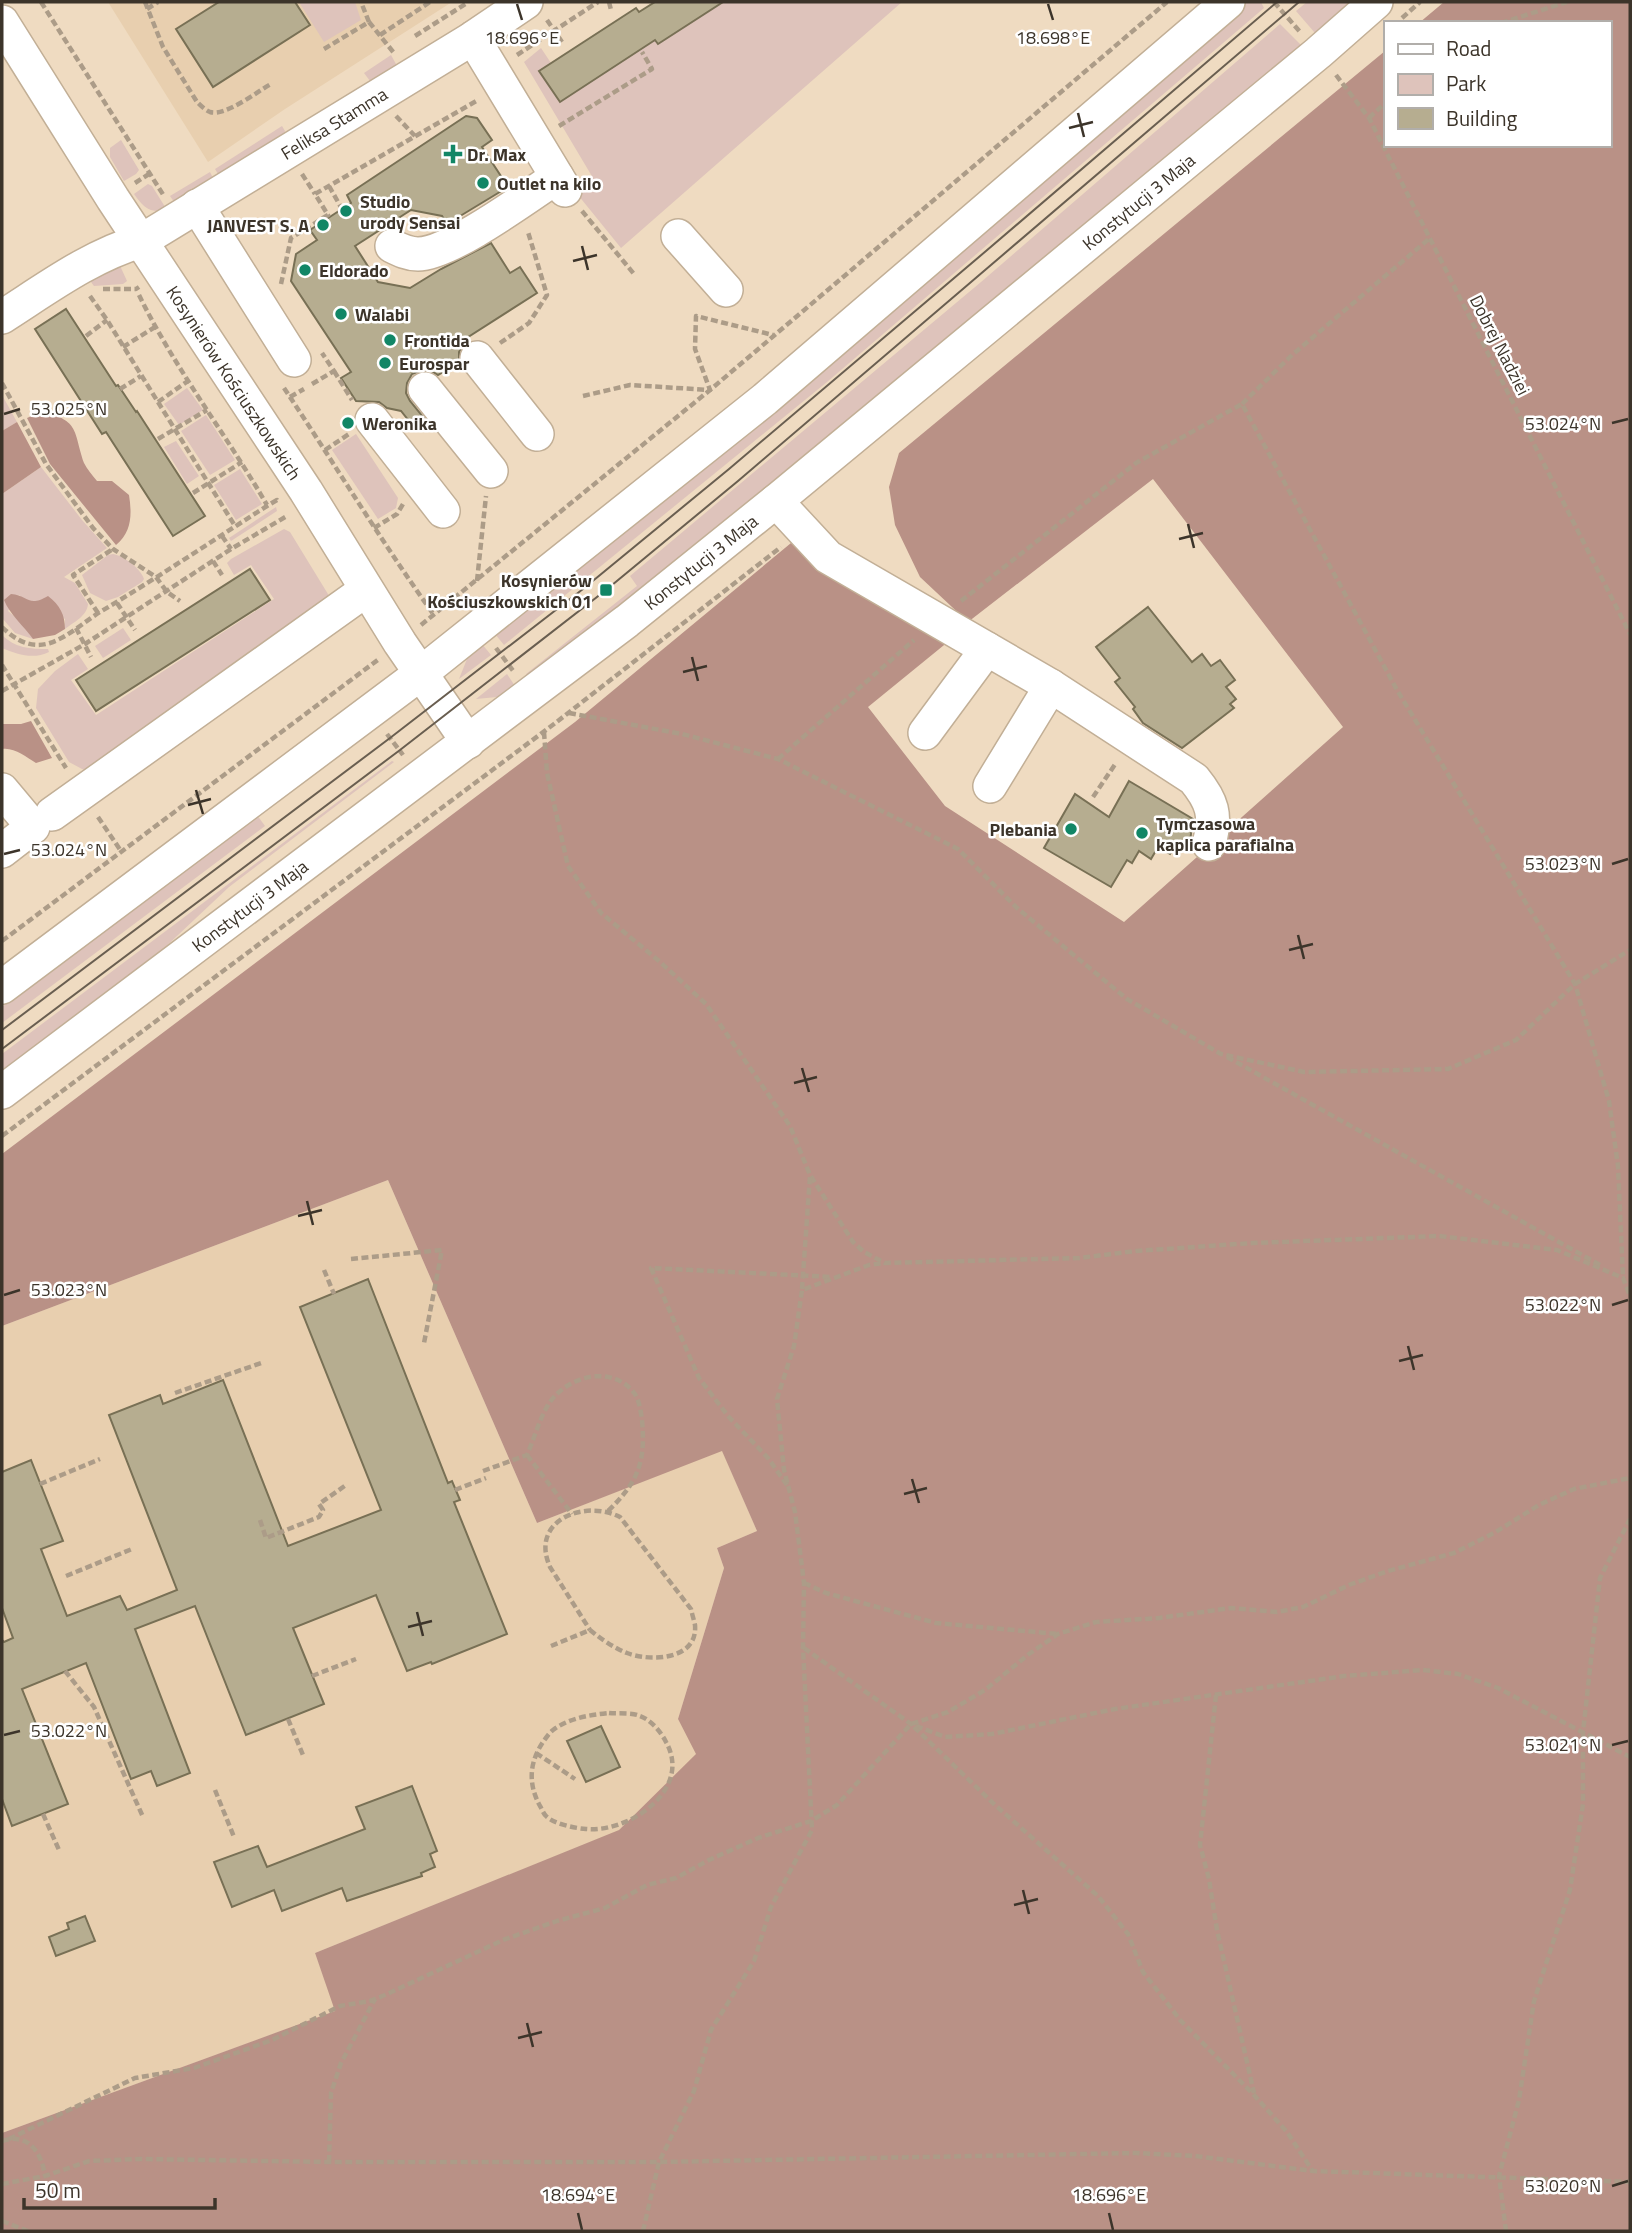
<svg xmlns="http://www.w3.org/2000/svg" width="1632" height="2233" viewBox="0 0 1632 2233" font-family="'Titillium Web',sans-serif">
  <style>
    .built { fill: #e8cfaf }
    .green { fill: #dec3bb }
    .forest { fill: #b99186 }
    .building { fill: #b6ad90; stroke: #787055; stroke-width: 2 }
    .lines { fill: none; stroke-linecap: round; stroke-linejoin: round }
    .minor-casing { stroke: #c2af96; stroke-width: 36 }
    .path { stroke: #ac9c88; stroke-width: 4.5; stroke-dasharray: 7 3.5; stroke-linecap: butt }
    .minor { stroke: #fff; stroke-width: 33 }
    .tram { stroke: #695e50; stroke-width: 2 }
    .ticks { fill: none; stroke: #3c342a; stroke-width: 2.5 }
    .poi-dot { fill: #118666; stroke: #fff; stroke-width: 2.5 }
    .labels { text-anchor: middle; dominant-baseline: central; stroke-width: 5; stroke-linejoin: round; paint-order: stroke }
    .street-label { font-size: 18px; fill: #3c342a; stroke: #fff }
    .poi-label { font-size: 18px; font-weight: bold; fill: #3c342a; stroke: #fff; text-anchor: start }
    .ticks-label { font-size: 18px; text-anchor: middle; fill: #3c342a; stroke: #fff; stroke-width: 5; stroke-linejoin: round; paint-order: stroke }
  </style>
  <rect width="100%" height="100%" fill="#efdbc1"/>
  <g class="built">
    <polygon points="108,2 452,2 285,109 208,162"/>
    <polygon points="388,1180 537,1523 722,1450 757,1531 717,1548 724,1568 678,1719 697,1754 618,1831 315,1953 336,2011 2,2133 2,1326"/>
  </g>
  <g class="green">
    <polygon points="299,2 355,2 361,20 324,42"/>
    <polygon points="723,2 902,2 621,248 578,195 593,178 524,62 541,48 551,63 539,71 560,102 655,40 658,43"/>
    <polygon points="1244,2 1261,2 1264,8 827,382 504,645 495,634"/>
    <polygon points="1307,2 1351,2 1315,33 1296,11"/>
    <polygon points="1280,24 1302,46 690,552 528,676 526,674 637,586 630,576 981,282"/>
    <polygon points="391,55 396,64 396,68 373,85 364,73"/>
    <polygon points="282,126 285,131 282,141 221,179 215,169"/>
    <polygon points="121,140 139,170 136,174 124,181 110,157 110,148"/>
    <polygon points="210,172 215,182 177,206 170,196"/>
    <path d="M148 184 152 186 167 210C150 214 143 207 134 194Z"/>
    <polygon points="116,257 127,281 123,284 94,286 91,282 94,272"/>
    <polygon points="187,388 203,410 179,425 164,404"/>
    <polygon points="2,395 17,422 2,431"/>
    <polygon points="206,415 235,460 210,475 181,431"/>
    <polygon points="356,434 398,498 396,508 378,519 332,450"/>
    <polygon points="176,441 199,476 187,484 164,447"/>
    <path d="M41 467 82 520 107 548 64 577 75 583 88 604C87 616 74 622 65 629V619L40 601H26L19 595 8 611 21 622 33 639 15 633 2 618V494Z"/>
    <polygon points="240,469 262,504 236,520 214,485"/>
    <polygon points="276,507 277,511 231,541 229,538"/>
    <polygon points="284,529 290,532 331,599 93,772 82,769 69,762 36,708 38,689 55,671 78,654 88,669 71,680 96,715 274,599 251,565 234,575 227,563 231,559"/>
    <path d="M113 554C124 556 140 568 144 579L142 582 118 597 106 601 90 593 82 575 108 555Z"/>
    <polygon points="123,628 131,640 103,658 95,646"/>
    <path d="M2 635C15 648 30 649 48 649L49 652C33 660 17 654 2 648Z"/>
    <polygon points="482,644 491,655 459,679 467,659"/>
    <polygon points="507,674 515,686 497,697 476,699"/>
    <polygon points="392,761 394,762 229,887 160,952 2,1073 2,1054"/>
    <polygon points="257,815 265,826 2,1023 2,1007"/>
  </g>
  <g class="forest">
    <polygon points="1444,2 1630,2 1630,2231 2,2231 2,2133 335,2011 315,1953 619,1830 696,1754 678,1719 724,1568 717,1548 757,1531 722,1451 537,1523 388,1180 2,1326 2,1154 575,722 791,543 824,570 949,641 868,707 945,806 1124,922 1343,727 1153,479 968,622 920,577 895,525 889,487 899,453 1385,51 1385,145 1609,145 1609,23 1419,23"/>
    <path d="M43 411C80 422 73 430 84 463 87 469 92 475 97 481H112L129 495C132 514 132 532 116 545L50 464 27 418Z"/>
    <polygon points="17,422 41,467 2,494 2,431"/>
    <path d="M11 594C28 595 28 608 48 596 60 605 65 615 65 629L55 635 33 639C24 626 10 615 4 600Z"/>
    <path d="M31 721 52 758 36 763C26 757 14 747 2 749V724H21Z"/>
  </g>
  <g class="building">
    <polygon points="219,2 295,2 310,25 213,87 176,29"/>
    <polygon points="655,2 723,2 658,44 655,40 560,102 539,71 636,8 639,12"/>
    <polygon points="466,116 477,118 492,140 482,147 508,187 447,224 442,216 411,210 355,246 378,282 410,288 441,269 491,243 510,273 520,267 537,293 462,341 464,344 459,352 459,362 438,375 431,371 423,370 412,374 407,383 406,393 410,401 424,418 413,426 401,411 387,408 379,402 356,401 341,378 351,372 291,281 296,254 317,240 310,230 351,203 347,195"/>
    <polygon points="66,309 116,386 118,385 136,412 137,411 205,516 173,536 106,432 102,434 35,329"/>
    <polygon points="250,569 270,600 96,711 76,680"/>
    <polygon points="1148,607 1192,662 1202,654 1211,666 1220,660 1235,680 1226,687 1236,699 1230,704 1234,708 1182,748 1143,723 1133,709 1135,707 1115,682 1120,678 1096,647"/>
    <polygon points="1129,781 1193,819 1189,849 1177,842 1170,854 1158,847 1151,859 1139,851 1132,863 1127,860 1111,887 1044,848 1075,794 1109,817"/>
    <polygon points="368,1279 448,1483 452,1481 460,1500 454,1502 507,1634 432,1664 431,1662 407,1671 376,1595 293,1628 324,1704 246,1735 195,1606 135,1629 190,1773 157,1786 151,1771 131,1779 86,1663 22,1689 68,1804 12,1826 2,1799 2,1640 4,1642 13,1638 2,1608 2,1472 31,1460 63,1541 41,1549 67,1616 120,1596 127,1610 177,1590 109,1415 160,1395 163,1404 223,1380 288,1546 381,1510 300,1307"/>
    <polygon points="601,1726 620,1767 586,1782 567,1741"/>
    <polygon points="412,1786 437,1851 430,1854 435,1867 421,1873 422,1876 347,1901 342,1888 282,1911 274,1890 232,1907 214,1862 258,1846 267,1867 365,1829 356,1807"/>
    <polygon points="85,1916 95,1941 56,1956 49,1937 69,1929 67,1923"/>
  </g>
  <g class="lines">
    <defs>
      <g id="minor">
        <path id="s1" d="M2 22 113 199 306 491 400 643 468 742"/>
        <polyline points="473,38 565,190"/>
        <polyline points="197,206 294,360"/>
        <polyline points="678,236 726,290"/>
        <path d="M392 246C400 250 408 254 418 254 450 254 528 196 557 177"/>
        <path id="s2" d="M2 317C46 289 90 256 141 241L473 38 526 2"/>
        <polyline points="477,358 537,434"/>
        <polyline points="425,389 491,471"/>
        <polyline points="372,420 443,511"/>
        <path d="M776 501 828 557 1051 686 1194 779C1212 801 1217 815 1209 844"/>
        <polyline points="925,733 987,649"/>
        <polyline points="990,786 1051,686"/>
        <polyline points="2,790 33,827 2,851"/>
        <polyline points="52,814 366,590"/>
        <polyline points="2,987 420,674 765,399 1228,2"/>
        <path id="s3" d="M2 1092 627 621 776 501 1318 53 1376 2"/>
      </g>
    </defs>
    <use href="#minor" class="minor-casing"/>
    <g class="path">
      <polyline points="41,2 164,196"/>
      <path d="M145 2 163 47 197 102C200 105 205 110 210 112 225 117 258 91 271 84"/>
      <polyline points="609,2 611,10"/>
      <polyline points="1274,2 1301,33"/>
      <polyline points="147,9 158,2"/>
      <polyline points="1402,18 1420,2"/>
      <polyline points="547,20 562,42"/>
      <polyline points="369,22 394,53"/>
      <polyline points="1501,23 1567,2"/>
      <polyline points="380,35 430,2"/>
      <polyline points="415,36 467,3"/>
      <polyline points="324,49 369,22 361,2"/>
      <polyline points="517,55 598,2"/>
      <polyline points="1336,75 1369,118 1630,634"/>
      <polyline points="396,116 415,136"/>
      <polyline points="1369,118 1385,103"/>
      <polyline points="559,126 652,69 642,52"/>
      <polyline points="302,174 315,194"/>
      <polyline points="135,183 149,174"/>
      <polyline points="329,186 342,209"/>
      <polyline points="582,211 634,274"/>
      <polyline points="281,284 291,238 328,215 315,194 478,100"/>
      <polyline points="103,289 136,289 139,287"/>
      <path d="M139 295C175 369 226 434 267 505"/>
      <polyline points="90,296 107,320 235,526"/>
      <polyline points="86,336 107,320"/>
      <polyline points="500,343 529,323 547,295 528,232"/>
      <polyline points="123,347 155,327"/>
      <polyline points="334,371 352,400"/>
      <polyline points="2,383 46,464 93,528 113,549 156,577 167,592 180,601"/>
      <polyline points="312,384 334,371 322,353"/>
      <path d="M284 388C334 463 381 541 434 615"/>
      <polyline points="120,389 141,376"/>
      <polyline points="583,396 630,385 710,390 695,349 696,316 773,335"/>
      <polyline points="290,397 304,389"/>
      <polyline points="158,402 188,381"/>
      <polyline points="1242,404 1292,355 1430,238"/>
      <polyline points="158,439 207,410"/>
      <polyline points="325,450 349,434"/>
      <polyline points="193,493 242,462"/>
      <polyline points="374,528 397,514 403,504"/>
      <polyline points="222,536 231,549"/>
      <polyline points="213,561 222,575"/>
      <polyline points="477,581 486,496"/>
      <polyline points="961,601 1136,463 1242,404 1397,690 1575,984 1609,1101 1618,1166 1623,1278"/>
      <polyline points="117,603 135,630"/>
      <polyline points="98,613 73,575 113,549"/>
      <polyline points="421,625 710,390 1167,2"/>
      <path d="M2 627C15 640 31 649 50 643 68 637 84 622 100 612 157 578 212 541 267 506L277 500 278 502"/>
      <polyline points="76,628 91,657"/>
      <polyline points="496,648 514,672"/>
      <polyline points="2,665 66,768"/>
      <polyline points="2,691 85,644 231,549 287,516"/>
      <polyline points="569,713 682,734 778,759 958,849 1017,908 1127,999 1221,1054 1304,1072 1448,1069 1516,1040 1575,984 1630,950"/>
      <polyline points="544,732 547,773 568,866 601,913 659,961 706,1004 790,1126 810,1175 853,1242 864,1252 885,1263 1079,1258 1136,1251 1253,1243 1439,1236 1557,1250 1623,1278 1630,1296"/>
      <polyline points="387,734 403,755"/>
      <polyline points="778,759 914,640"/>
      <polyline points="1093,797 1116,763"/>
      <polyline points="98,817 121,851"/>
      <polyline points="2,941 379,659"/>
      <polyline points="1227,1057 1602,1266"/>
      <polyline points="2,1136 554,724 781,547"/>
      <polyline points="351,1259 442,1250 424,1343"/>
      <polyline points="324,1270 334,1294"/>
      <polyline points="802,1289 810,1176"/>
      <polyline points="175,1393 264,1362"/>
      <polyline points="527,1455 572,1514"/>
      <path d="M483 1471 527 1455C534 1439 539 1420 548 1405 566 1376 612 1363 635 1394 639 1400 641 1412 642 1420 646 1462 638 1482 608 1511"/>
      <polyline points="40,1484 100,1459"/>
      <polyline points="787,1485 768,1458 728,1416 699,1378 651,1268 832,1277"/>
      <polyline points="455,1490 486,1478"/>
      <polyline points="260,1520 266,1538 319,1517 323,1510 319,1504 346,1485"/>
      <polyline points="66,1576 132,1549"/>
      <polyline points="804,1583 826,1593 936,1623 1058,1634"/>
      <path d="M551 1646 590 1630C601 1639 614 1648 627 1653 651 1662 698 1660 695 1625 694 1620 692 1614 691 1609L620 1517C585 1499 529 1520 550 1567L590 1630"/>
      <polyline points="804,1648 911,1724 945,1737 992,1734 1115,1709 1344,1676 1423,1670 1458,1674 1498,1688 1630,1757"/>
      <polyline points="65,1671 94,1707 143,1817"/>
      <polyline points="312,1676 356,1659"/>
      <polyline points="1216,1695 1200,1845 1209,1879 1217,1930 1254,2093"/>
      <path d="M609 1713C618 1714 632 1712 640 1716 651 1720 661 1732 666 1742 693 1790 629 1833 586 1829 574 1828 554 1824 546 1816 543 1813 542 1809 540 1806 528 1784 529 1763 543 1742 546 1738 549 1733 553 1730 569 1718 589 1715 609 1713Z"/>
      <polyline points="288,1719 303,1755"/>
      <polyline points="914,1727 994,1804 1098,1896 1128,1934 1143,1972 1181,2021 1254,2095 1287,2132 1312,2170"/>
      <polyline points="536,1753 575,1779"/>
      <polyline points="215,1790 234,1837"/>
      <polyline points="43,1814 59,1850"/>
      <polyline points="9,2139 135,2078 194,2068 272,2040 340,2006 370,2001 385,1995 503,1940 557,1921 605,1908 647,1885 676,1878 709,1860 758,1838 811,1821 837,1805 911,1724 948,1712 985,1690 1029,1654 1058,1634 1096,1622 1159,1618 1231,1608 1277,1612 1303,1607 1349,1585 1388,1571 1454,1553 1494,1533 1539,1505 1574,1489 1630,1478"/>
      <path d="M2 2141C28 2132 42 2153 45 2176"/>
      <polyline points="329,2162 331,2093 341,2063 375,1999"/>
      <polyline points="2,2184 45,2176 89,2161 140,2159 329,2162 659,2162 1136,2153 1195,2156 1313,2171 1630,2182"/>
      <polyline points="2,2221 28,2231"/>
      <polyline points="643,2231 659,2162 694,2091 711,2030 754,1961 771,1907 812,1830 803,1648 804,1583 795,1512 784,1470 777,1399 794,1346 802,1290 869,1265 884,1263"/>
      <polyline points="1506,2231 1499,2176 1519,2100 1534,2001 1570,1890 1583,1804 1583,1732 1600,1578 1630,1519"/>
    </g>
    <use href="#minor" class="minor"/>
    <g class="tram">
      <polyline points="2,1030 390,738 583,589 729,469 986,251 1277,2"/>
      <polyline points="2,1049 400,750 606,590 738,481 1299,2"/>
    </g>
  </g>
  <path class="ticks" d="M517 4 522 20M1048 4 1053 20M1078 113 1084 137M1069 128 1093 122M582 246 588 270M573 261 597 255M4 414 20 409M1612 423 1628 419M1188 524 1194 548M1179 539 1203 533M692 657 698 681M683 672 707 666M196 790 203 814M188 805 211 799M4 854 20 850M1612 864 1628 859M1298 935 1304 959M1289 950 1313 944M802 1068 809 1092M794 1083 817 1077M307 1201 313 1225M298 1216 322 1210M4 1295 20 1290M1612 1305 1628 1300M1408 1346 1414 1370M1399 1361 1423 1355M912 1479 919 1503M904 1494 927 1488M417 1612 423 1636M408 1627 432 1621M4 1735 20 1731M1612 1745 1628 1741M1023 1890 1029 1914M1014 1905 1038 1899M527 2023 533 2047M518 2038 542 2032M1612 2186 1628 2181M578 2213 582 2230M1109 2213 1113 2230"/>
  <g class="poi-dot">
    <path d="M449.5 143.5h7v7h7v7h-7v7h-7v-7h-7v-7h7z"/>
    <circle cx="483" cy="183" r="7"/>
    <circle cx="346" cy="211" r="7"/>
    <circle cx="323" cy="225" r="7"/>
    <circle cx="305" cy="270" r="7"/>
    <circle cx="341" cy="314" r="7"/>
    <circle cx="390" cy="340" r="7"/>
    <circle cx="385" cy="363" r="7"/>
    <circle cx="348" cy="423" r="7"/>
    <rect x="599" y="583" width="14" height="14" rx="3.5"/>
    <circle cx="1071" cy="829" r="7"/>
    <circle cx="1142" cy="833" r="7"/>
  </g>
  <g class="labels">
    <g class="street-label">
      <text stroke="none"><textPath href="#s2" startOffset="385">Feliksa Stamma</textPath></text>
      <text stroke="none"><textPath href="#s3" startOffset="1444">Konstytucji 3 Maja</textPath></text>
      <text transform="translate(1500 345) rotate(63)">Dobrej Nadziei</text>
      <text stroke="none"><textPath href="#s1" startOffset="429">Kosynierów Kościuszkowskich</textPath></text>
      <text stroke="none"><textPath href="#s3" startOffset="877">Konstytucji 3 Maja</textPath></text>
      <text stroke="none"><textPath href="#s3" startOffset="310">Konstytucji 3 Maja</textPath></text>
    </g>
    <g class="poi-label">
      <text x="467" y="154">Dr. Max</text>
      <text x="497" y="183">Outlet na kilo</text>
      <text x="360" y="201">Studio<tspan x="360" dy="21">urody Sensai</tspan></text>
      <text x="309" y="225" text-anchor="end">JANVEST S. A</text>
      <text x="319" y="270">Eldorado</text>
      <text x="355" y="314">Walabi</text>
      <text x="404" y="340">Frontida</text>
      <text x="399" y="363">Eurospar</text>
      <text x="362" y="423">Weronika</text>
      <text x="592" y="580" text-anchor="end">Kosynierów<tspan x="592" dy="21">Kościuszkowskich 01</tspan></text>
      <text x="1156" y="823">Tymczasowa<tspan x="1156" dy="21">kaplica parafialna</tspan></text>
      <text x="1057" y="829" text-anchor="end">Plebania</text>
    </g>
  </g>
  <g class="ticks-label">
    <text x="522" y="44">18.696°E</text>
    <text x="1053" y="44">18.698°E</text>
    <text x="69" y="415">53.025°N</text>
    <text x="1563" y="430">53.024°N</text>
    <text x="69" y="856">53.024°N</text>
    <text x="1563" y="870">53.023°N</text>
    <text x="69" y="1296">53.023°N</text>
    <text x="1563" y="1311">53.022°N</text>
    <text x="69" y="1737">53.022°N</text>
    <text x="1563" y="1751">53.021°N</text>
    <text x="1563" y="2192">53.020°N</text>
    <text x="578" y="2201">18.694°E</text>
    <text x="1109" y="2201">18.696°E</text>
  </g>
  <rect width="1632" height="2233" fill="none" stroke="#3c342a" stroke-width="7"/>
  <rect x="1384" y="21" width="228" height="126" fill="#ffffff" stroke="#b1aeaa" stroke-width="2"/>
  <rect x="1398" y="44" width="35" height="10" fill="#ffffff" stroke="#b1aeaa" stroke-width="2"/>
  <text x="1446" y="56" font-size="21" fill="#3c342a">Road</text>
  <rect x="1398" y="74" width="35" height="21" fill="#dec3bb" stroke="#b1aeaa" stroke-width="2"/>
  <text x="1446" y="91" font-size="21" fill="#3c342a">Park</text>
  <rect x="1398" y="108" width="35" height="21" fill="#b6ad90" stroke="#b1aeaa" stroke-width="2"/>
  <text x="1446" y="126" font-size="21" fill="#3c342a">Building</text>
  <path d="M24 2198v10h191v-10" fill="none" stroke="#3c342a" stroke-width="3.5"/>
  <text x="35" y="2198" font-size="21" fill="#3c342a" stroke="#ffffff" stroke-width="5" paint-order="stroke">50 m</text>
</svg>
